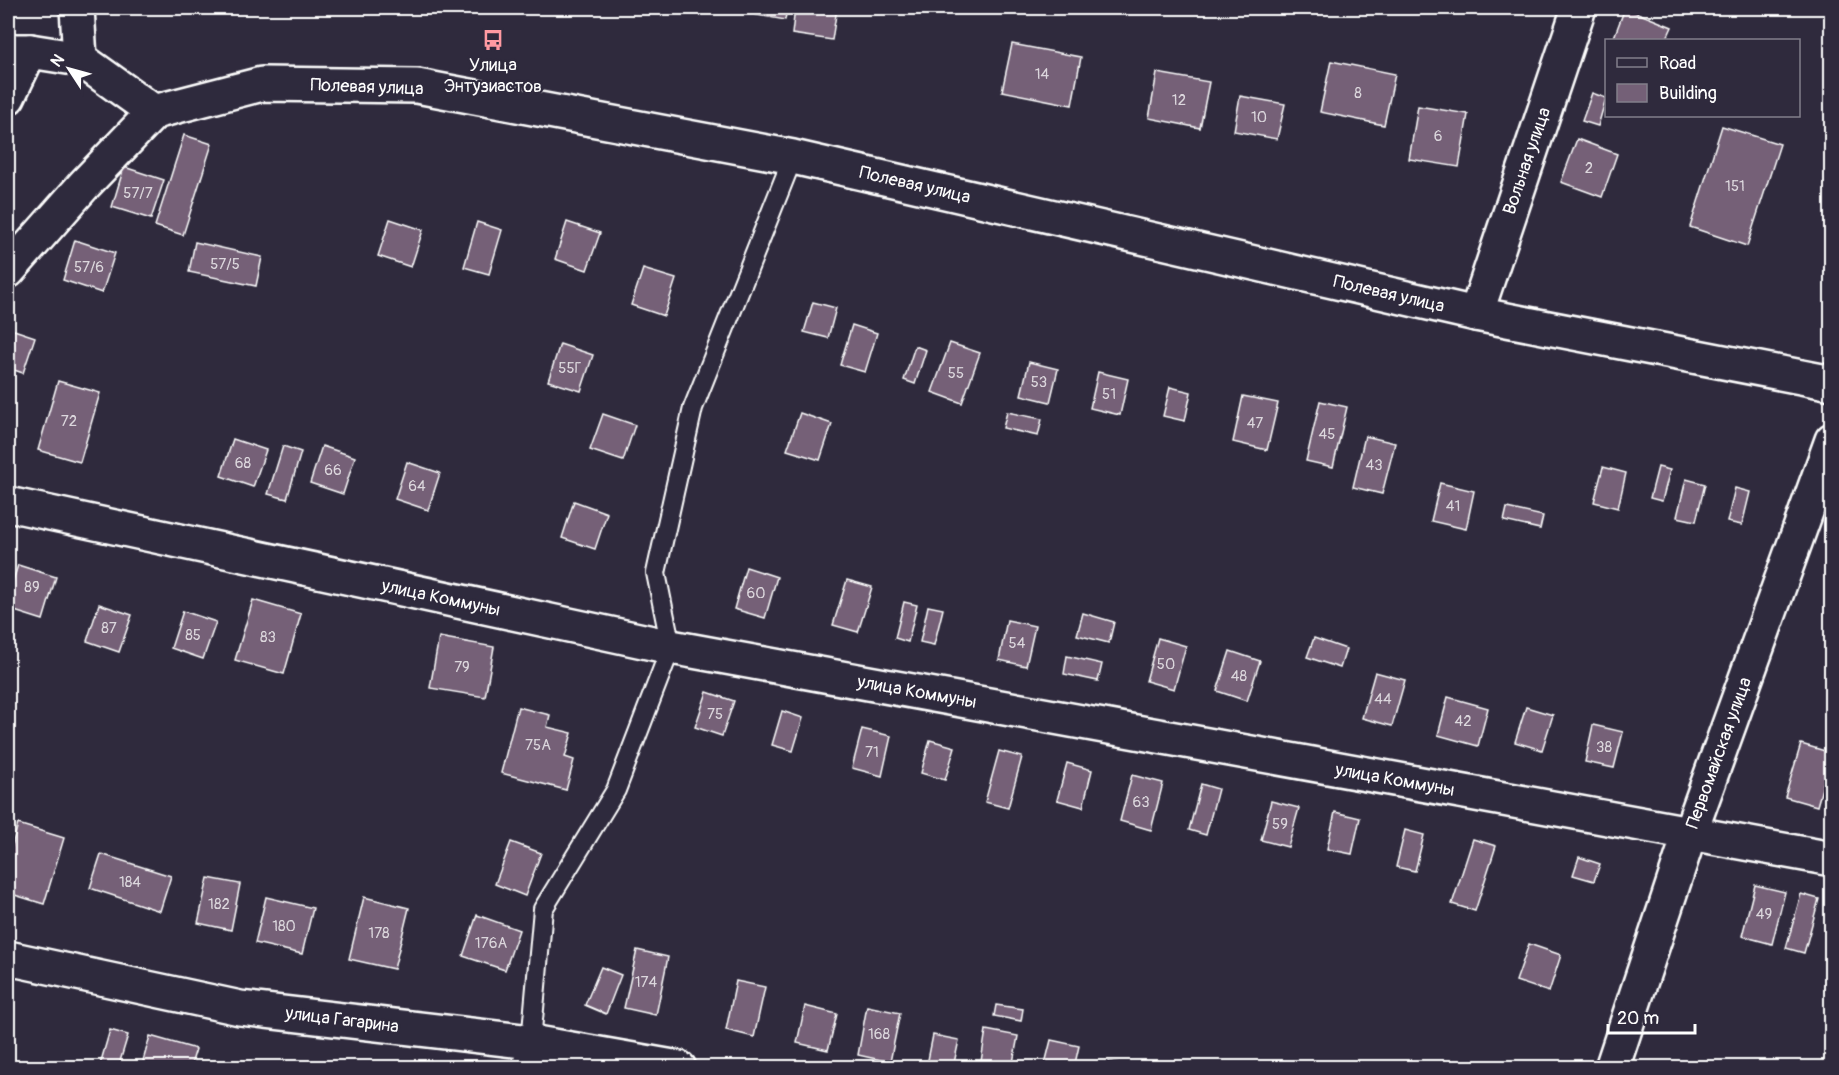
<svg xmlns="http://www.w3.org/2000/svg" width="1839" height="1075" viewBox="0 0 1839 1075" font-family="Pangolin,sans-serif">
  <style>
    .building { fill: #746077; stroke: #fff; stroke-width: 1.5 }
    .lines { fill: none; stroke-linecap: round; stroke-linejoin: round }
    .service-casing { stroke: #fff; stroke-width: 22 }
    .minor-casing { stroke: #fff; stroke-width: 38 }
    .secondary-casing { stroke: #fff; stroke-width: 38 }
    .service { stroke: #2f2a3d; stroke-width: 18 }
    .minor { stroke: #2f2a3d; stroke-width: 33 }
    .secondary { stroke: #2f2a3d; stroke-width: 33 }
    .labels { text-anchor: middle; dominant-baseline: central; stroke-width: 4.5; stroke-linejoin: round; paint-order: stroke }
    .number-label { font-size: 15px; fill: #dcd7dd }
    .poi-label { font-size: 18px; fill: #fff; stroke: #2f2a3d }
    .street-label { font-size: 18px; fill: #fff; stroke: #2f2a3d }
  </style>
  <rect width="100%" height="100%" fill="#2f2a3d"/>
  <filter id="ink" filterUnits="userSpaceOnUse"><feTurbulence type="fractalNoise" baseFrequency=".0167" numOctaves="2"/><feDisplacementMap in="SourceGraphic" scale="12" xChannelSelector="R" yChannelSelector="G"/><feConvolveMatrix kernelMatrix="1 2 1 2 8 2 1 2 1" color-interpolation-filters="sRGB"/></filter>
  <g filter="url(#ink)">
    <g class="building">
      <polygon points="719,8 787,8 785,20"/>
      <polygon points="795,8 837,8 832,40 792,34"/>
      <polygon points="1625,8 1672,27 1666,40 1613,40"/>
      <polygon points="1012,44 1081,57 1072,105 1002,91"/>
      <polygon points="1331,61 1395,74 1384,125 1320,112"/>
      <polygon points="1157,73 1209,82 1200,128 1149,118"/>
      <polygon points="1592,93 1606,98 1598,126 1582,121"/>
      <polygon points="1240,96 1285,104 1277,139 1234,131"/>
      <polygon points="1418,106 1468,114 1459,167 1409,159"/>
      <polygon points="1722,126 1780,144 1747,246 1690,227"/>
      <polygon points="184,135 212,144 183,235 155,226"/>
      <polygon points="1577,139 1617,154 1602,197 1561,182"/>
      <polygon points="124,167 164,180 151,219 112,207"/>
      <polygon points="390,219 423,230 411,267 378,256"/>
      <polygon points="477,222 502,230 489,274 464,267"/>
      <polygon points="567,222 600,233 587,270 555,259"/>
      <polygon points="75,240 115,253 102,293 63,280"/>
      <polygon points="195,242 262,257 256,286 189,272"/>
      <polygon points="643,269 676,279 664,316 631,305"/>
      <polygon points="813,302 836,308 828,338 804,332"/>
      <polygon points="852,325 877,333 865,372 840,365"/>
      <polygon points="8,328 35,337 23,373 8,368"/>
      <polygon points="950,343 980,353 962,403 932,392"/>
      <polygon points="560,344 593,355 581,391 548,381"/>
      <polygon points="915,346 926,350 915,384 904,380"/>
      <polygon points="1029,362 1058,369 1050,402 1021,395"/>
      <polygon points="1098,372 1128,379 1120,415 1090,408"/>
      <polygon points="58,381 100,393 80,462 38,450"/>
      <polygon points="1170,387 1191,392 1185,421 1163,416"/>
      <polygon points="1243,396 1278,403 1267,450 1233,442"/>
      <polygon points="1320,401 1347,407 1333,467 1306,461"/>
      <polygon points="1007,412 1042,419 1038,436 1003,428"/>
      <polygon points="800,413 832,424 820,460 787,450"/>
      <polygon points="603,414 635,425 623,461 590,450"/>
      <polygon points="1365,436 1395,443 1382,494 1353,487"/>
      <polygon points="233,439 266,450 253,487 221,476"/>
      <polygon points="283,446 301,452 287,499 268,494"/>
      <polygon points="322,446 355,457 343,494 310,483"/>
      <polygon points="407,462 440,473 428,510 395,499"/>
      <polygon points="1603,467 1626,473 1618,508 1594,502"/>
      <polygon points="1658,467 1670,470 1662,501 1650,498"/>
      <polygon points="1686,479 1705,484 1696,521 1677,517"/>
      <polygon points="1440,483 1474,491 1466,529 1431,521"/>
      <polygon points="1735,488 1750,492 1742,525 1727,522"/>
      <polygon points="574,501 607,513 595,549 562,538"/>
      <polygon points="1507,508 1543,516 1540,529 1504,521"/>
      <polygon points="18,565 56,577 43,620 8,609 8,596"/>
      <polygon points="746,567 777,577 765,618 734,609"/>
      <polygon points="847,580 872,587 858,632 833,625"/>
      <polygon points="253,600 301,614 284,674 235,660"/>
      <polygon points="904,602 917,605 908,642 895,638"/>
      <polygon points="99,604 132,615 119,652 87,641"/>
      <polygon points="928,606 943,609 934,645 920,642"/>
      <polygon points="183,611 216,622 203,659 171,648"/>
      <polygon points="1083,613 1114,622 1109,643 1077,635"/>
      <polygon points="1007,620 1035,626 1026,666 999,660"/>
      <polygon points="439,637 494,647 485,697 430,688"/>
      <polygon points="1158,638 1186,646 1174,689 1146,681"/>
      <polygon points="1314,638 1346,649 1340,668 1307,657"/>
      <polygon points="1230,651 1260,661 1247,701 1217,691"/>
      <polygon points="1067,656 1102,664 1098,681 1064,674"/>
      <polygon points="1375,672 1405,680 1392,726 1362,718"/>
      <polygon points="707,692 734,701 722,736 695,727"/>
      <polygon points="1448,697 1488,708 1478,746 1438,735"/>
      <polygon points="518,707 550,715 547,727 572,733 565,757 574,760 566,790 501,773"/>
      <polygon points="1526,707 1553,715 1542,750 1515,742"/>
      <polygon points="782,711 803,718 793,751 772,745"/>
      <polygon points="1593,725 1623,732 1614,768 1585,762"/>
      <polygon points="862,729 891,736 882,776 852,768"/>
      <polygon points="930,740 955,747 945,780 921,773"/>
      <polygon points="1801,744 1832,753 1817,806 1785,797"/>
      <polygon points="999,751 1022,757 1008,808 985,802"/>
      <polygon points="1067,763 1092,770 1083,807 1057,800"/>
      <polygon points="1132,775 1163,783 1151,830 1120,821"/>
      <polygon points="1201,784 1218,789 1206,835 1189,830"/>
      <polygon points="1271,801 1299,808 1288,847 1261,840"/>
      <polygon points="1335,812 1360,818 1352,854 1327,849"/>
      <polygon points="18,824 64,838 44,904 8,893 8,860"/>
      <polygon points="1405,830 1424,835 1415,871 1396,867"/>
      <polygon points="1473,839 1496,846 1475,911 1452,904"/>
      <polygon points="511,842 541,853 525,896 495,884"/>
      <polygon points="101,854 171,876 160,911 90,888"/>
      <polygon points="1579,857 1600,864 1594,881 1573,875"/>
      <polygon points="208,878 240,884 231,930 198,923"/>
      <polygon points="1755,885 1785,892 1772,944 1742,936"/>
      <polygon points="1801,894 1819,899 1804,953 1786,948"/>
      <polygon points="266,897 313,908 302,954 255,943"/>
      <polygon points="364,897 409,908 394,969 349,959"/>
      <polygon points="477,915 519,930 505,970 463,956"/>
      <polygon points="1832,921 1832,949 1825,948"/>
      <polygon points="1529,944 1561,955 1549,992 1516,981"/>
      <polygon points="637,950 668,957 656,1015 624,1008"/>
      <polygon points="601,967 621,975 606,1014 585,1005"/>
      <polygon points="736,981 765,987 754,1037 726,1030"/>
      <polygon points="996,1005 1023,1009 1021,1021 994,1016"/>
      <polygon points="805,1006 837,1014 828,1050 797,1043"/>
      <polygon points="867,1006 900,1013 890,1062 858,1055"/>
      <polygon points="110,1030 128,1035 118,1068 99,1068"/>
      <polygon points="986,1030 1018,1036 1012,1068 980,1068"/>
      <polygon points="933,1035 959,1040 953,1068 927,1065"/>
      <polygon points="150,1036 196,1049 190,1068 141,1068"/>
      <polygon points="1051,1040 1079,1046 1074,1068 1044,1068"/>
      <polygon points="1109,1062 1144,1068 1108,1068"/>
    </g>
    <g class="lines">
      <defs>
        <polyline id="service" points="520,1068 531,1042 543,909 616,790 671,647 656,573 693,408 793,157"/>
        <g id="minor">
          <polyline points="77,8 80,59"/>
          <polyline points="8,51 30,51 80,59 154,112 262,84 417,86 793,157 1476,314 1832,383"/>
          <polyline points="8,97 30,51"/>
          <polyline points="8,271 84,185 154,112"/>
          <polyline points="1476,314 1579,8"/>
          <polyline points="8,504 671,647 1832,859"/>
          <polyline points="8,958 240,1008 531,1042 679,1068"/>
        </g>
        <polyline id="secondary" points="1612,1068 1690,833 1832,440"/>
      </defs>
      <use href="#service" class="service-casing"/>
      <use href="#minor" class="minor-casing"/>
      <use href="#secondary" class="secondary-casing"/>
      <use href="#service" class="service"/>
      <use href="#minor" class="minor"/>
      <use href="#secondary" class="secondary"/>
    </g>
  </g>
  <defs>
    <symbol id="bus-bare" viewBox="-9 -9 18 18"><path d="M-5-6H5V4H4V6H2V4H-2V6H-4V4H-5ZM-3.5-4V0h7V-4ZM-3.5 1.2v1.5H-2V1.2ZM2 1.2v1.5H3.5V1.2Z" fill="#ff9aa2" stroke="#2f2a3d" stroke-width="2.5" paint-order="stroke"/></symbol>
  </defs>
  <g fill-rule="evenodd">
    <use href="#bus-bare" x="478" y="25" width="30" height="30"/>
  </g>
  <g class="labels">
    <g class="number-label">
      <text x="1042" y="74">14</text>
      <text x="1358" y="93">8</text>
      <text x="1179" y="100">12</text>
      <text x="1259" y="117">10</text>
      <text x="1438" y="136">6</text>
      <text x="1589" y="168">2</text>
      <text x="1735" y="186">151</text>
      <text x="138" y="193">57/7</text>
      <text x="225" y="264">57/5</text>
      <text x="89" y="267">57/6</text>
      <text x="570" y="368">55Г</text>
      <text x="956" y="373">55</text>
      <text x="1039" y="382">53</text>
      <text x="1109" y="394">51</text>
      <text x="69" y="421">72</text>
      <text x="1255" y="423">47</text>
      <text x="1327" y="434">45</text>
      <text x="243" y="463">68</text>
      <text x="1374" y="465">43</text>
      <text x="333" y="470">66</text>
      <text x="417" y="486">64</text>
      <text x="1453" y="506">41</text>
      <text x="32" y="587">89</text>
      <text x="756" y="593">60</text>
      <text x="109" y="628">87</text>
      <text x="193" y="635">85</text>
      <text x="268" y="637">83</text>
      <text x="1017" y="643">54</text>
      <text x="1166" y="664">50</text>
      <text x="462" y="667">79</text>
      <text x="1239" y="676">48</text>
      <text x="1383" y="699">44</text>
      <text x="715" y="714">75</text>
      <text x="1463" y="721">42</text>
      <text x="538" y="745">75А</text>
      <text x="1604" y="747">38</text>
      <text x="872" y="752">71</text>
      <text x="1141" y="802">63</text>
      <text x="1280" y="824">59</text>
      <text x="130" y="882">184</text>
      <text x="219" y="904">182</text>
      <text x="1764" y="914">49</text>
      <text x="284" y="926">180</text>
      <text x="379" y="933">178</text>
      <text x="491" y="943">176А</text>
      <text x="646" y="982">174</text>
      <text x="879" y="1034">168</text>
    </g>
    <g class="poi-label">
      <text x="493" y="65">Улица<tspan x="493" dy="21">Энтузиастов</tspan></text>
    </g>
    <g class="street-label">
      <text transform="translate(367 87) rotate(2)">Полевая улица</text>
      <text transform="translate(1527 161) rotate(-71)">Вольная улица</text>
      <text transform="translate(915 185) rotate(13)">Полевая улица</text>
      <text transform="translate(1389 294) rotate(13)">Полевая улица</text>
      <text transform="translate(441 598) rotate(12)">улица Коммуны</text>
      <text transform="translate(917 692) rotate(10)">улица Коммуны</text>
      <text transform="translate(1719 753) rotate(-70)">Первомайская улица</text>
      <text transform="translate(1395 780) rotate(10)">улица Коммуны</text>
      <text transform="translate(342 1020) rotate(7)">улица Гагарина</text>
    </g>
  </g>
  <rect width="1839" height="1075" fill="none" stroke="#2f2a3d" stroke-width="30"/>
  <rect x="15" y="15" width="1809" height="1045" fill="none" stroke="#fff" stroke-width="2" filter="url(#ink)"/>
  <rect x="1605" y="39" width="195" height="78" fill="#2f2a3d" stroke="#827f8b" stroke-width="1.5"/>
  <rect x="1617" y="58" width="30" height="9" fill="#2f2a3d" stroke="#827f8b" stroke-width="1.5"/>
  <text x="1659" y="69" font-size="18" fill="#ffffff">Road</text>
  <rect x="1617" y="84" width="30" height="18" fill="#746077" stroke="#827f8b" stroke-width="1.5"/>
  <text x="1659" y="99" font-size="18" fill="#ffffff">Building</text>
  <g transform="translate(69 69) rotate(306)" stroke="#2f2a3d" stroke-width="4.5" paint-order="stroke">
  <path d="M0-4.5L10 22L0 15L-10 22Z" fill="#ffffff"/>
  <text y="-9" font-size="16" font-weight="bold" text-anchor="middle" fill="#ffffff">N</text>
  </g>
  <path d="M1608 1024v9h87v-9" fill="none" stroke="#ffffff" stroke-width="3"/>
  <text x="1617" y="1024" font-size="18" fill="#ffffff" stroke="#2f2a3d" stroke-width="4.5" paint-order="stroke">20 m</text>
</svg>
